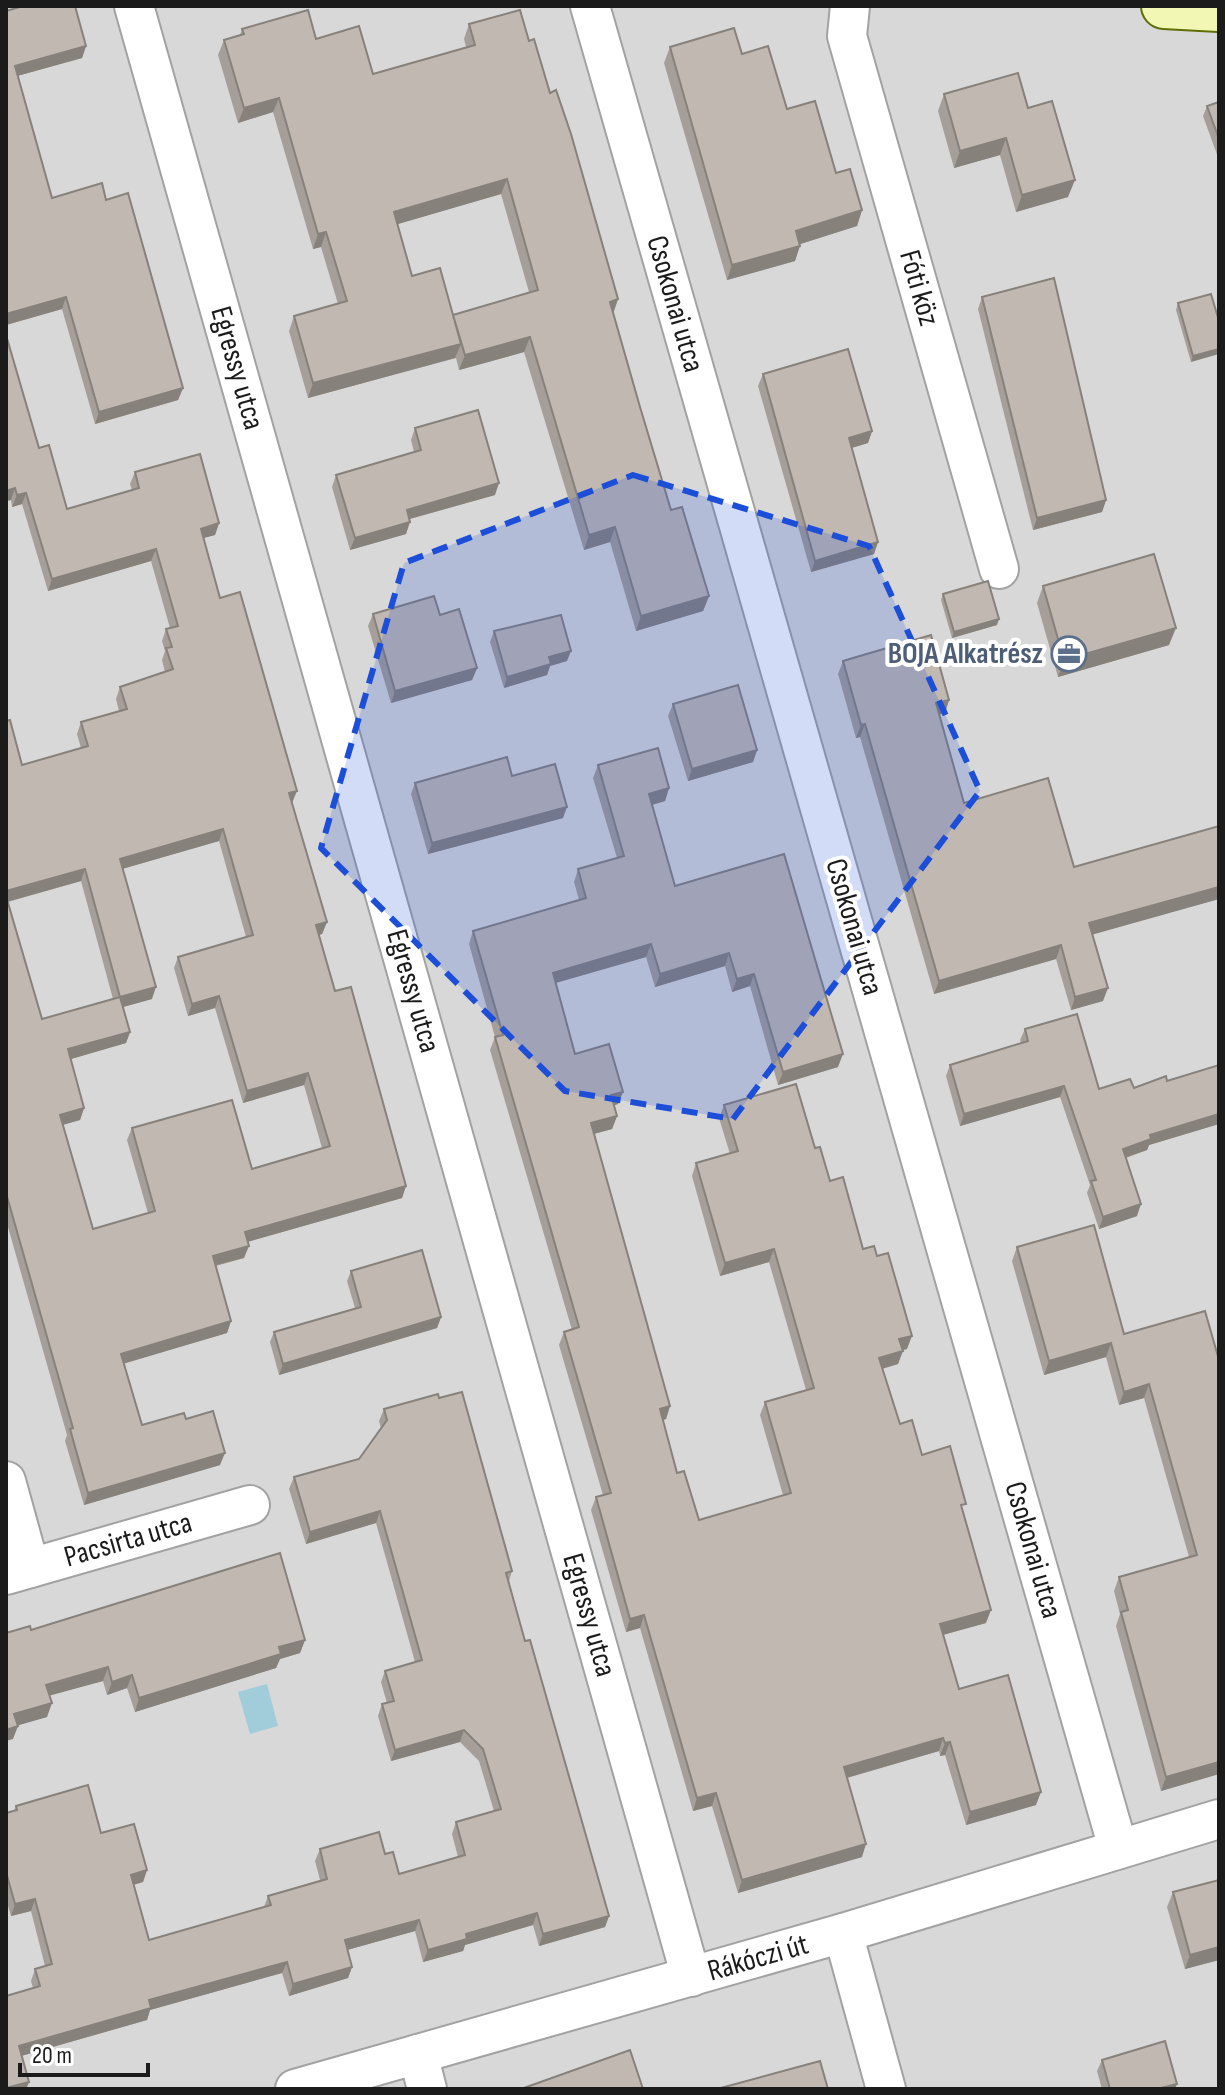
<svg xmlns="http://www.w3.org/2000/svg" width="1225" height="2095" viewBox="0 0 1225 2095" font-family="'Sofia Sans Condensed',sans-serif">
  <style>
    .residential { fill: #d9d8d8 }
    .water { fill: #a1ccda }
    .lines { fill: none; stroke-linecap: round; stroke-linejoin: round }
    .minor-casing { stroke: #a2a2a2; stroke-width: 42 }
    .secondary-casing { stroke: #606e07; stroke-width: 48 }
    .minor { stroke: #fff; stroke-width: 38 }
    .secondary { stroke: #f2f8b4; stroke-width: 44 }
    .wall { fill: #a69e98; fill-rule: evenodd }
    .shaded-wall { fill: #87817c }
    .building { fill: #c1b8b1; stroke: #87817c; stroke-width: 2; fill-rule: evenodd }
    .marked { fill: #1d4ed8; fill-opacity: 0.2; stroke: #1d4ed8; stroke-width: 6; stroke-dasharray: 16 10; stroke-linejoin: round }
    .labels { text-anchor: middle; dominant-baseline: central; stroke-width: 8; stroke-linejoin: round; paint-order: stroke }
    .street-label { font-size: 30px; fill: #1b1b1b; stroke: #fff }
    .service-label { font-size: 30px; font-weight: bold; fill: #4e5e75; stroke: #fff; text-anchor: end }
  </style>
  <rect width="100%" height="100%" fill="#ede9e1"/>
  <rect class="residential" x="6" y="6" width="1213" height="2083"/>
  <polygon class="water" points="267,1684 278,1726 250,1734 238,1692"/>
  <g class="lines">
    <defs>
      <g id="minor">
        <polyline points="134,6 691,1977"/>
        <polyline points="590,6 1118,1848"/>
        <polyline points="850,6 847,36 999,569"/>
        <polyline points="6,1481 30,1568"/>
        <polyline points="6,1575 250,1505"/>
        <polyline points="843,1933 886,2089"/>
        <polyline points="418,2054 427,2089"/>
        <polyline points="295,2089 843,1933 1219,1819"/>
      </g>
      <polyline id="secondary" points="1164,6 1219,9"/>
    </defs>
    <use href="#minor" class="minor-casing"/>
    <use href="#secondary" class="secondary-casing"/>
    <use href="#minor" class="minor"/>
    <use href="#secondary" class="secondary"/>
  </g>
  <g class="wall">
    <polygon points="6,11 86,46 82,58 17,76 52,198 106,200 183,388 178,400 95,424 62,309 6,325"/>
    <path d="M469 24 529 41 550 93 618 299 613 313 640 407 671 510 709 596 703 611 636 631 610 542 584 550 524 352 459 370 456 358 308 398 289 331 294 316 338 304 321 247 313 249 273 112 238 123 218 55 224 40 240 35 242 29 316 39 373 74 466 47 464 39ZM501 194 529 292 453 315 412 276 397 224Z"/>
    <polygon points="670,47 742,54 787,109 862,210 857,226 800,244 795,261 727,280 664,63"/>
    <polygon points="944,94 1028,108 1068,197 1016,212 1000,155 954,168 938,111"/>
    <polygon points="1219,102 1219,160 1203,116 1207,106"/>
    <polygon points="982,297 1106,500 1102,512 1033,530 978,309"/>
    <polygon points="1178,303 1219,321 1191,362 1176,310"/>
    <polygon points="763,374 872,431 868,443 852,448 878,542 874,554 811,572 758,386"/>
    <polygon points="415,428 495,495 410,519 406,534 350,550 332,487 336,475 414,452 411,440"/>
    <path d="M39 448 67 509 132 490 130 484 135 472 219 523 215 535 203 538 220 598 292 803 327 922 322 934 319 935 335 991 406 1186 402 1198 247 1242 244 1258 216 1266 231 1321 227 1333 124 1363 142 1425 186 1419 220 1465 84 1505 65 1441 67 1435 6 1220V721L22 765 81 748 77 734 81 722 119 711 116 699 120 687 165 672 162 660 165 651 162 641 166 629 170 628 151 561 48 591 22 504 12 507 11 500 6 501ZM219 841 246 937 178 957 174 968 188 1016 215 1008 243 1103 304 1085 322 1148 252 1169 132 1128 127 1140 148 1213 93 1229 63 1124 80 1120 84 1108 71 1059 126 1043 130 1032 123 1007 152 999 122 869ZM81 881 113 999 42 1019 8 902Z"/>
    <polygon points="1043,586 1169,645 1058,677 1037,603"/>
    <polygon points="943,594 997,625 952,638 941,600"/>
    <polygon points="373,614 440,615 477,668 472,680 391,703 368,626"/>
    <polygon points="494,631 567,661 550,666 547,675 504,688 490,642"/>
    <polygon points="843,661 949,700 945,713 939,714 964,803 1074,867 1219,826 1219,899 1092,934 1103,1001 1071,1010 1056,959 934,994 860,737 856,738 838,674"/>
    <polygon points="673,704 757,750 753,762 688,781 668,716"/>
    <polygon points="598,765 669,788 665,801 652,805 675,886 838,1067 778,1085 750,986 732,992 725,966 655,987 646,957 556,983 575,1054 618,1104 614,1105 617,1116 612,1129 594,1134 670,1406 666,1419 663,1420 677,1473 699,1520 783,1495 760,1415 765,1402 806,1390 769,1262 720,1276 692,1176 696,1163 730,1154 719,1118 724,1105 815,1148 863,1249 907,1349 902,1350 898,1364 882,1369 900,1424 963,1513 986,1623 943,1635 959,1689 1036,1805 966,1825 945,1755 940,1756 939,1751 847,1778 862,1857 738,1893 712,1806 693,1811 640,1628 626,1632 591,1510 596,1497 603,1495 559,1345 564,1332 572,1330 490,1050 495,1037 469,944 473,931 579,900 574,882 578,869 617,858 593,778"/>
    <polygon points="512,776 563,818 428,854 411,794 415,783"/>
    <polygon points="1025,1029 1099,1089 1134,1088 1167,1081 1219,1065 1219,1124 1149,1145 1147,1150 1126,1158 1137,1216 1099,1229 1087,1193 1090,1185 1060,1097 960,1126 946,1076 950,1065 1021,1043 1020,1040"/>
    <polygon points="1017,1247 1124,1334 1219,1360 1219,1774 1161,1791 1116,1626 1120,1614 1114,1591 1119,1577 1189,1557 1144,1398 1119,1405 1106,1357 1044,1375 1012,1261"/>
    <polygon points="351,1271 441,1317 437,1328 279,1375 270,1342 274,1332 355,1308 347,1281"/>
    <polygon points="439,1398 512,1571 509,1581 525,1641 609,1916 605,1927 539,1946 533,1925 465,1945 463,1951 423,1962 415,1931 347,1950 352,1967 348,1978 289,1996 282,1973 150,2010 147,2020 21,2056 29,2082 26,2089 6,2089 33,1988 31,1981 35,1969 45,1966 31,1911 11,1916 6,1899 6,1813 14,1811 16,1806 101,1833 147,1870 143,1882 133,1885 149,1940 264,1907 268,1896 320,1880 315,1861 320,1849 385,1854 399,1874 458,1857 452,1834 456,1822 494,1811 479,1761 460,1742 391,1761 378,1716 382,1704 387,1703 381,1682 385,1671 415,1662 376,1523 306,1544 289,1489 294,1477 359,1459 381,1428 379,1421 384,1409"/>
    <polygon points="31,1630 305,1640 300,1653 280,1659 276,1668 135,1712 127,1688 107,1695 103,1681 49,1695 47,1717 17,1725 13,1739"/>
    <polygon points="1219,1880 1219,1960 1185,1969 1167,1907 1173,1892"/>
    <polygon points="1102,2060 1175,2089 1102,2089 1097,2071"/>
  </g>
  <g class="shaded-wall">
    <polygon points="86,46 82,58 10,78 15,66"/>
    <polygon points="279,98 273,112 238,123 244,108"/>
    <polygon points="1006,138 1000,155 954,168 960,151"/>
    <polygon points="507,179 501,194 388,227 394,212"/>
    <polygon points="1075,180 1068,197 1016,212 1022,195"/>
    <polygon points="862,210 857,226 791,247 796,231"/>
    <polygon points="326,232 321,247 313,249 318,234"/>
    <polygon points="800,246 795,261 727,280 732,265"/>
    <polygon points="66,297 62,309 6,325 6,314"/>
    <polygon points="618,299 613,314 610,302"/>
    <polygon points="530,337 524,352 459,370 465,355"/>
    <polygon points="461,344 455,358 308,398 313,383"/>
    <polygon points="1219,349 1219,354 1191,362 1193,356"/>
    <polygon points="183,388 178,400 95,424 99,412"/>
    <polygon points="872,431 868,443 844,450 849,438"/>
    <polygon points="499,483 495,495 402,521 407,510"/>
    <polygon points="15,488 11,500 6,501 6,491"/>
    <polygon points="26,493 22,504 12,507 17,495"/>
    <polygon points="1106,500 1102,512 1033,530 1037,518"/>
    <polygon points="410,522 406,534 350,550 355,538"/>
    <polygon points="219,523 215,535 196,540 201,529"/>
    <polygon points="615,527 610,542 584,550 589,535"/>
    <polygon points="878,542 874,554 811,572 815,561"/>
    <polygon points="156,549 151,561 48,591 52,579"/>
    <polygon points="709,596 703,611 636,631 641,616"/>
    <polygon points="999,619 997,625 952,638 954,632"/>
    <polygon points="1176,628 1169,645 1058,677 1064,660"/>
    <polygon points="571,651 567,661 550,666 547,675 504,688 507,677 549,657"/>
    <polygon points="477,668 472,680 391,703 395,691"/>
    <polygon points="949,700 945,713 931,717 936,703"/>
    <polygon points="865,724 860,737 856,738 861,725"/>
    <polygon points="757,750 753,762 688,781 692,769"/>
    <polygon points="669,788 665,801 644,807 649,794"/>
    <polygon points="297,791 292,803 289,793"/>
    <polygon points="567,807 563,818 428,854 432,843"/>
    <polygon points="223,829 219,841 115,871 120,859"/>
    <polygon points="85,869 81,881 6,902 6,891"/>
    <polygon points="1219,887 1219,899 1084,937 1089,923"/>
    <polygon points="327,922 322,934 312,937 316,925"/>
    <polygon points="651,944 646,957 548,985 553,973"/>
    <polygon points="1061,945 1056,959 934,994 939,981"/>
    <polygon points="729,953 725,966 655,987 660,974"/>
    <polygon points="754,974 750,986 732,992 737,979"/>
    <polygon points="156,987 152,999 116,1009 120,997"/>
    <polygon points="1108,988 1103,1001 1071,1010 1075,997"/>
    <polygon points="219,996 215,1008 188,1016 192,1004"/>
    <polygon points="130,1032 126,1043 64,1061 68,1049"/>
    <polygon points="843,1054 838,1067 778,1085 783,1072"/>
    <polygon points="308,1073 304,1085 243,1103 247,1091"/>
    <polygon points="1064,1086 1060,1097 960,1126 964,1114"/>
    <polygon points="623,1092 618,1104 606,1108 611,1095"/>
    <polygon points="84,1108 80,1120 56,1127 60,1115"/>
    <polygon points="1219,1114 1219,1124 1149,1145 1147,1150 1118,1160 1123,1149 1150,1135"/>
    <polygon points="617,1116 612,1129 586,1136 591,1123"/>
    <polygon points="406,1186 402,1198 240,1244 245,1232"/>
    <polygon points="1141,1204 1137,1216 1099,1229 1103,1217"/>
    <polygon points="249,1246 244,1258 208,1267 213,1256"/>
    <polygon points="774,1249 769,1262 720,1276 725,1263"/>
    <polygon points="441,1317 437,1328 279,1375 283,1364"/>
    <polygon points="231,1321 227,1333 116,1366 121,1354"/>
    <polygon points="912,1336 907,1349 895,1352 899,1339"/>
    <polygon points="1111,1343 1106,1357 1044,1375 1049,1361"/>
    <polygon points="903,1351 898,1364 874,1371 879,1358"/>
    <polygon points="1149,1384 1144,1398 1119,1405 1124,1392"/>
    <polygon points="670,1406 666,1419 655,1422 660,1409"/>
    <polygon points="225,1453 220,1465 84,1505 88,1493"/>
    <polygon points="380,1511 376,1523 306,1544 310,1532"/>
    <polygon points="991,1610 986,1623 935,1637 940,1624"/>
    <polygon points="644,1615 640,1628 626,1632 630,1619"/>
    <polygon points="305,1640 300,1653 280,1659 276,1668 135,1712 139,1698 279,1647"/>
    <polygon points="108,1667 103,1681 41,1698 46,1685"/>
    <polygon points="132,1675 127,1688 107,1695 112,1682"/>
    <polygon points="52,1703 47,1717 9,1728 14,1714"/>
    <polygon points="18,1726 13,1739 6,1741 6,1730"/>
    <polygon points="464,1730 460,1742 391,1761 395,1750"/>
    <polygon points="943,1738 939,1751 839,1780 844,1767"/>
    <polygon points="950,1742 945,1755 940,1756 945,1743"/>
    <polygon points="1219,1762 1219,1774 1161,1791 1166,1777"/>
    <polygon points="1041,1792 1036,1805 966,1825 970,1812"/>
    <polygon points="716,1793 712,1806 693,1811 697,1798"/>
    <polygon points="866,1844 862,1857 738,1893 742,1880"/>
    <polygon points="147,1870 143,1882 126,1887 131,1875"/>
    <polygon points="35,1899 31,1911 11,1916 15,1904"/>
    <polygon points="537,1913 533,1925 465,1945 463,1951 423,1962 428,1950 466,1934"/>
    <polygon points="609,1916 605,1927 539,1946 543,1934"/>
    <polygon points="419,1920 415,1931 340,1952 345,1940"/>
    <polygon points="1219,1947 1219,1960 1185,1969 1190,1955"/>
    <polygon points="287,1962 282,1973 150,2010 147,2020 14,2058 19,2046 149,2000"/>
    <polygon points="352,1967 348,1978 289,1996 293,1984"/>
    <polygon points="29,2082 26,2089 6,2089 6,2088"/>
    <polygon points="1177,2084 1175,2089 1157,2089"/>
  </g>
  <g class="building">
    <polygon points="23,6 75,6 86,46 15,66 52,198 102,183 106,200 128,193 183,388 99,412 66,297 6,314 6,11"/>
    <polygon points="308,10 316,39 359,26 373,74 475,45 469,24 520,10 529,41 534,39 550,93 556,90 571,134 618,299 610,302 640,407 671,510 682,507 709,596 641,616 615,527 589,535 530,337 465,355 453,315 538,290 507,179 394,212 412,276 440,268 461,344 313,383 294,316 347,301 326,232 318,234 279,98 244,108 224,40 244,34 242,29"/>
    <polygon points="734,28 742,54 768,46 787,109 815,101 836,173 850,169 862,210 796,231 800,246 732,265 670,47"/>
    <polygon points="1018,73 1028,108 1052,101 1075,180 1022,195 1006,138 960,151 944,94"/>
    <polygon points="1219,102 1219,139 1207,106"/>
    <polygon points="1054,278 1106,500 1037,518 982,297"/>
    <polygon points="1211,294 1219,321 1219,349 1193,356 1178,303"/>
    <path d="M6 335 39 448 49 445 67 509 139 488 135 472 200 454 219 523 201 529 220 598 240 592 297 791 289 793 327 922 316 925 335 991 351 987 406 1186 245 1232 249 1246 213 1256 231 1321 121 1354 142 1425 184 1413 186 1419 213 1411 225 1453 88 1493 70 1429 73 1428 6 1193V896L42 1019 120 997 85 869 6 891V721L10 720 22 765 88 746 81 722 127 709 120 687 173 669 166 648 172 647 166 629 178 626 156 549 52 579 26 493 17 495 15 488 6 491ZM223 829 253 935 178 957 192 1004 219 996 247 1091 308 1073 330 1146 252 1169 232 1100 132 1128 155 1211 93 1229 60 1115 84 1108 68 1049 130 1032 120 997 156 987 120 859Z"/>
    <polygon points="848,349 872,431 849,438 878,542 815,561 763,374"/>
    <polygon points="478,410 499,483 407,510 410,522 355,538 336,475 421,450 415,428"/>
    <polygon points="1154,554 1176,628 1064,660 1043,586"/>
    <polygon points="988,581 999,619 954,632 943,594"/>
    <polygon points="434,596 440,615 459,609 477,668 395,691 373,614"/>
    <polygon points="561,615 571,651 549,657 551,664 507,677 494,631"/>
    <polygon points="931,635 949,700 936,703 964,803 1048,778 1074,867 1219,826 1219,887 1089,923 1108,988 1075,997 1061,945 939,981 865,724 861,725 843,661"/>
    <polygon points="738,685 757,750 692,769 673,704"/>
    <polygon points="658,748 669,788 649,794 675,886 784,854 843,1054 783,1072 754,974 737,979 729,953 660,974 651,944 553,973 575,1054 609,1044 623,1092 611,1095 617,1116 591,1123 670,1406 660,1409 677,1473 684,1471 699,1520 791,1493 765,1402 814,1388 774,1249 725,1263 696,1163 738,1151 724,1105 796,1084 815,1148 820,1147 830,1181 843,1177 863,1249 874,1246 877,1256 888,1253 912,1336 899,1339 903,1351 879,1358 900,1424 912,1420 922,1455 950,1446 966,1504 961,1505 991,1610 940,1624 959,1689 1008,1675 1041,1792 970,1812 950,1742 945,1743 943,1738 844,1767 866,1844 742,1880 716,1793 697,1798 644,1615 630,1619 596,1497 611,1493 564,1332 579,1327 495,1037 503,1035 473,931 586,898 578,869 624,856 598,765"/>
    <polygon points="507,757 512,776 555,764 567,807 432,843 415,783"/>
    <polygon points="1077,1014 1099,1089 1130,1079 1134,1088 1166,1076 1167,1081 1219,1065 1219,1114 1150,1135 1151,1139 1123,1149 1141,1204 1103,1217 1091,1181 1096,1180 1064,1086 964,1114 950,1065 1028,1041 1025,1029"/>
    <polygon points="1094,1225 1124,1334 1205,1311 1219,1360 1219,1762 1166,1777 1121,1612 1128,1610 1119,1577 1197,1555 1149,1384 1124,1392 1111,1343 1049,1361 1017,1247"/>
    <polygon points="422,1250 441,1317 283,1364 274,1332 361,1307 351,1271"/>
    <polygon points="462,1392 512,1571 506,1573 525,1641 530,1640 609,1916 543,1934 537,1913 466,1934 467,1939 428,1950 419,1920 345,1940 352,1967 293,1984 287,1962 149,2000 151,2008 19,2046 29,2082 6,2088 6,1996 40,1986 35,1969 52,1964 35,1899 15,1904 6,1872 6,1813 17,1810 16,1806 88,1785 101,1833 134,1824 147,1870 131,1875 149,1940 271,1905 268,1896 327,1879 320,1849 379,1832 385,1854 393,1852 399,1874 465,1855 456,1822 501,1809 483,1749 464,1730 395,1750 382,1704 394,1701 385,1671 422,1660 380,1511 310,1532 294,1477 359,1459 387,1420 384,1409 438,1394 439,1398"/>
    <polygon points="280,1553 305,1640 279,1647 281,1654 139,1698 132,1675 112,1682 108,1667 46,1685 52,1703 14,1714 18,1726 6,1730 6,1633 30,1626 31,1630"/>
    <polygon points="1219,1880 1219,1947 1190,1955 1173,1892"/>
    <polygon points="1165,2041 1177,2084 1157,2089 1110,2089 1102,2060"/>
    <polygon points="630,2050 643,2089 521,2089"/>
    <polygon points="820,2061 828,2089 717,2089"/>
  </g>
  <path class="marked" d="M633 475 869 546 980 791 733 1119 565 1091 321 848 404 563Z"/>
  <defs>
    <symbol id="office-ring" viewBox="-11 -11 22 22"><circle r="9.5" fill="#fff" stroke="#5c6f8a" stroke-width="1.5"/><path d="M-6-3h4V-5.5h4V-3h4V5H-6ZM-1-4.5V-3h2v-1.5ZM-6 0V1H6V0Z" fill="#5c6f8a"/></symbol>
  </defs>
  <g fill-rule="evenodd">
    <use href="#office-ring" x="1049" y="634" width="40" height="40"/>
  </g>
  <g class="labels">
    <g class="street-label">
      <text transform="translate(919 288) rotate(74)">Fóti köz</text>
      <text transform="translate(675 304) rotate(74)">Csokonai utca</text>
      <text transform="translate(237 368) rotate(74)">Egressy utca</text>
      <text transform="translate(854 927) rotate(74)">Csokonai utca</text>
      <text transform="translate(413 991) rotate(74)">Egressy utca</text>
      <text transform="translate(128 1540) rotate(-16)">Pacsirta utca</text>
      <text transform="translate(1033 1550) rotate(74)">Csokonai utca</text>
      <text transform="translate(589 1615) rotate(74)">Egressy utca</text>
      <text transform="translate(758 1958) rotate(-16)">Rákóczi út</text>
    </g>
    <g class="service-label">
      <text x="1043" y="654">BOJA Alkatrész</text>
    </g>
  </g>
  <rect width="1225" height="2095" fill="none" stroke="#1b1b1b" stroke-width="16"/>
  <path d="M20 2063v12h128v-12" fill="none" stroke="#1b1b1b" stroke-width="4"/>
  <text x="32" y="2063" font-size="24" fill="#1b1b1b" stroke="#ffffff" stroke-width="6" paint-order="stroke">20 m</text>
</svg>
